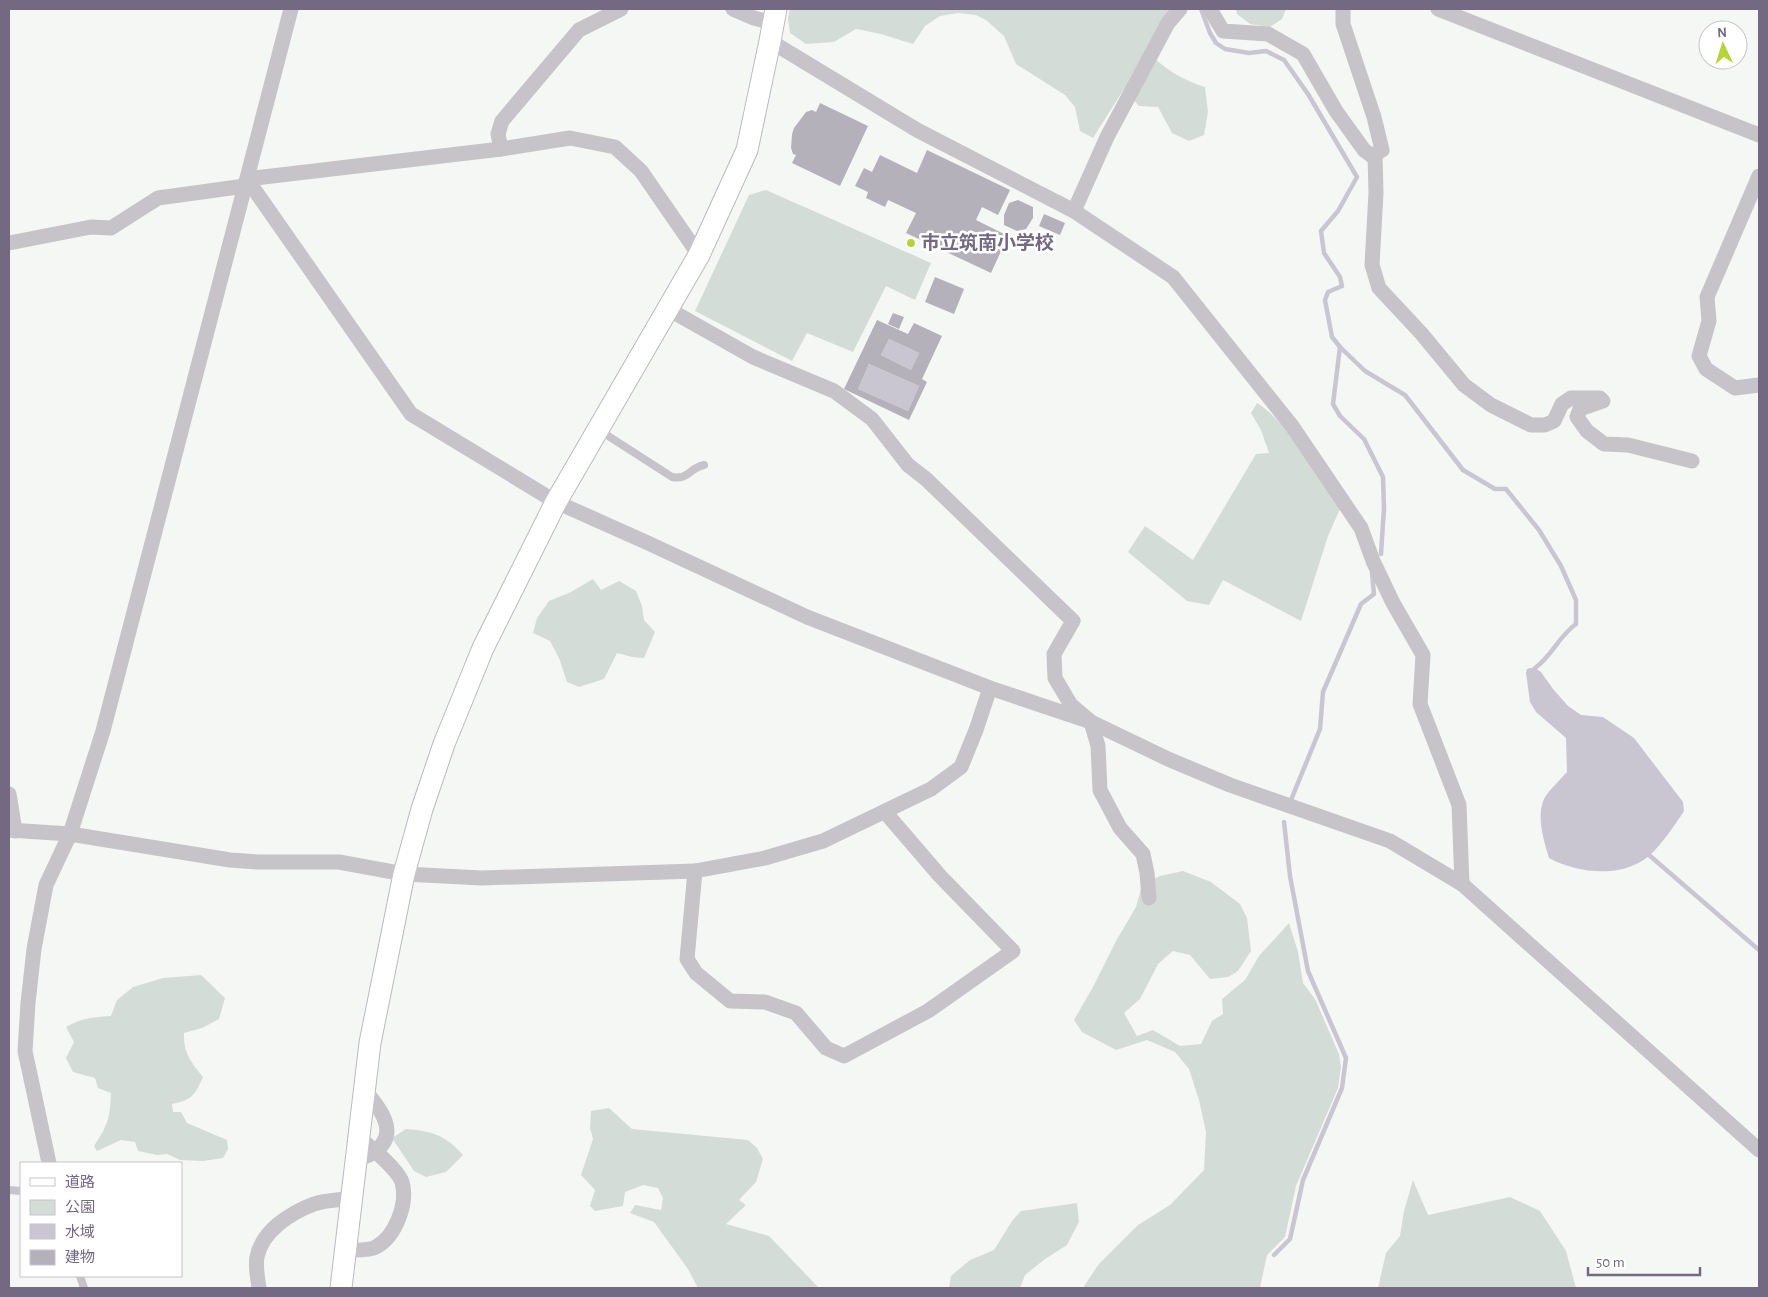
<svg xmlns="http://www.w3.org/2000/svg" width="1768" height="1297" viewBox="0 0 1768 1297" font-family="'Alegreya Sans','Noto Sans JP',sans-serif">
  <style>
    .green { fill: #d4dcd8 }
    .water { fill: #c9c6d1 }
    .lines { fill: none; stroke-linecap: round; stroke-linejoin: round }
    .stream { stroke: #c9c6d1; stroke-width: 4.5 }
    .building { fill: #b4b1bb; fill-rule: evenodd }
    .secondary-casing { stroke: #bbb8c0; stroke-width: 23 }
    .lane { stroke: #c6c3c9; stroke-width: 8 }
    .street { stroke: #c6c3c9; stroke-width: 15 }
    .secondary { stroke: #fff; stroke-width: 21 }
    .poi-dot { fill: #b8d239; stroke: #fff; stroke-width: 2 }
    .labels { text-anchor: middle; dominant-baseline: central; stroke-width: 5; stroke-linejoin: round; paint-order: stroke }
    .poi-label { font-size: 19px; font-weight: bold; fill: #736982; stroke: #fff; text-anchor: start }
  </style>
  <rect width="100%" height="100%" fill="#f5f7f5"/>
  <g class="green">
    <path d="M790 9H1175L1147 52C1166 69 1180 79 1205 87L1208 112 1204 135 1189 141 1172 133 1158 107 1139 106 1124 89 1093 138 1080 131 1075 107 1065 95 1016 64 1004 36 986 20 976 15 958 13 940 16 925 26 913 44 881 34 856 29 834 42 806 44 790 33 788 18Z"/>
    <polygon points="1236,9 1286,9 1282,19 1270,27 1250,24 1237,14"/>
    <polygon points="766,190 931,263 915,300 886,286 853,352 807,333 792,361 695,311 749,195"/>
    <path d="M1257 403C1288 422 1319 478 1340 509L1328 536 1301 621 1223 580 1209 605 1187 601 1128 552 1145 526 1193 560 1256 454 1269 453 1261 430 1251 413Z"/>
    <polygon points="593,579 601,590 619,581 636,591 642,606 644,620 655,632 644,658 632,657 617,653 604,679 579,687 567,682 559,658 550,641 533,633 537,618 549,601 571,592"/>
    <polygon points="1183,871 1211,882 1240,904 1247,918 1251,951 1238,971 1228,977 1210,979 1190,955 1173,951 1158,964 1140,999 1124,1013 1137,1036 1153,1030 1180,1046 1201,1044 1212,1021 1223,1014 1222,999 1245,980 1259,956 1289,923 1298,952 1303,983 1315,999 1339,1054 1341,1067 1338,1088 1296,1186 1285,1237 1267,1255 1260,1288 1083,1288 1098,1265 1138,1225 1170,1205 1204,1170 1206,1132 1199,1100 1189,1069 1175,1052 1147,1040 1116,1050 1082,1032 1074,1020 1093,987 1116,941 1136,907 1142,885 1160,876"/>
    <path d="M201 975 225 998 219 1019 202 1028 184 1033C183 1053 191 1062 203 1077 195 1095 192 1100 172 1104L173 1112H181L187 1123 227 1140 228 1149 223 1158 203 1161 180 1160 167 1154 157 1155 138 1151 135 1142 121 1140 97 1151 94 1146C108 1125 110 1118 111 1093L98 1088 95 1078 73 1072 66 1058 74 1042 66 1027C81 1018 95 1017 111 1016L117 1000 133 987 163 978Z"/>
    <polygon points="609,1108 632,1129 748,1140 757,1148 763,1159 756,1182 739,1200 746,1205 726,1224 769,1236 819,1288 698,1288 688,1269 654,1222 630,1213 635,1205 661,1210 663,1198 658,1188 643,1185 625,1192 623,1206 595,1211 590,1206 595,1190 581,1175 593,1139 590,1128 591,1111"/>
    <path d="M406 1129C432 1131 445 1135 463 1155L446 1172 426 1177 414 1171 392 1138Z"/>
    <polygon points="1413,1180 1428,1215 1510,1197 1540,1211 1566,1251 1576,1288 1378,1288 1386,1253 1400,1236 1404,1211"/>
    <polygon points="1077,1203 1079,1222 1067,1245 1045,1259 1025,1275 1020,1288 949,1288 951,1276 970,1260 994,1250 1012,1221 1021,1211"/>
  </g>
  <g class="water">
    <polygon points="889,339 919,353 911,370 881,355"/>
    <polygon points="869,364 919,386 908,411 858,389"/>
    <path d="M1530 668H1535L1541 672 1553 689 1568 706 1581 715 1603 717 1634 738 1683 802 1684 811C1675 825 1658 850 1645 859 1618 878 1577 873 1549 858 1544 841 1536 817 1544 799 1549 790 1560 780 1567 772L1566 738 1536 712 1530 702 1526 673 1527 669Z"/>
  </g>
  <g class="lines">
    <g class="stream">
      <path d="M1201 9 1210 33 1216 43 1225 49 1249 53 1266 51 1284 60 1308 94 1357 177 1338 211 1321 231 1324 253 1340 277 1342 286 1328 292 1325 300 1332 337 1340 347 1365 371 1405 395 1463 470 1495 489H1506L1539 530 1561 566 1576 600V624C1558 637 1552 656 1535 668"/>
      <polyline points="1340,347 1333,404 1340,416 1364,439 1383,477 1384,508 1381,554"/>
      <polyline points="1291,800 1320,729 1323,692 1361,604 1374,594 1372,573"/>
      <polyline points="1649,855 1759,950"/>
      <polyline points="1274,1255 1290,1239 1303,1180 1342,1088 1346,1058 1308,971 1290,876 1284,822"/>
    </g>
  </g>
  <g class="building">
    <polygon points="820,103 868,126 840,186 792,163 796,155 793,154 791,148 792,134 794,128 806,112 812,110 816,112"/>
    <polygon points="927,150 1010,190 998,215 982,207 976,220 1008,236 991,273 906,233 916,213 888,200 885,207 866,198 868,192 855,186 864,168 872,172 880,155 917,173"/>
    <polygon points="1018,200 1033,207 1033,218 1026,229 1017,231 1004,225 1004,215 1009,203"/>
    <polygon points="1044,214 1065,223 1060,235 1039,226"/>
    <polygon points="935,277 964,289 954,314 925,302"/>
    <polygon points="893,313 904,317 899,329 888,324"/>
    <path d="M877 320 908 334 914 323 942 336 922 379 927 382 909 420 844 389ZM889 339 919 353 911 370 881 355ZM869 364 919 386 908 411 858 389Z"/>
  </g>
  <g class="lines">
    <defs>
      <polyline id="secondary" points="341,1288 370,1043 404,874 422,809 444,744 483,648 556,502 699,255 747,150 770,41 776,9"/>
    </defs>
    <use href="#secondary" class="secondary-casing"/>
    <g class="lane">
      <path d="M599 430 672 477C689 480 689 468 704 465"/>
      <polyline points="9,1190 21,1191"/>
      <polyline points="80,1276 84,1288"/>
    </g>
    <g class="street">
      <polyline points="733,9 754,18 773,23"/>
      <polyline points="1210,9 1223,31 1268,34 1303,54 1336,111 1364,150 1372,156 1382,150 1374,117 1343,24 1343,9"/>
      <polyline points="1438,9 1759,135"/>
      <polyline points="770,41 917,130 1074,211 1173,277 1292,426 1361,528 1373,561 1393,603 1423,655 1420,704 1459,805 1462,884"/>
      <polyline points="501,149 498,134 502,121 579,30 621,9"/>
      <polyline points="1375,155 1376,193 1372,265 1379,288 1421,333 1464,385 1491,405 1531,425 1545,425 1554,421 1562,404 1571,398 1600,398 1603,401 1580,409 1577,417 1587,431 1604,444 1628,445 1692,461"/>
      <polyline points="1759,176 1707,297 1709,321 1699,356 1706,369 1735,388 1759,385"/>
      <polyline points="247,179 411,414 556,502 648,543 807,617 990,688 1091,722 1168,759 1230,785 1390,841 1462,884 1759,1150"/>
      <polyline points="247,179 501,149 570,138 615,147 641,171 699,255"/>
      <polyline points="1074,211 1107,137 1168,23 1180,9"/>
      <polyline points="9,243 91,227 111,228 158,198 245,186"/>
      <polyline points="668,309 753,357 834,391 872,419 908,465 926,479 1073,621 1054,654 1055,678 1071,705 1091,722 1098,746 1100,790 1120,828 1143,854 1147,873 1149,898"/>
      <polyline points="9,794 15,831"/>
      <polyline points="9,830 70,834 230,860 258,862 339,862 404,874 482,878 695,871 765,858 823,841 931,789 961,767 976,730 990,688"/>
      <polyline points="695,871 687,959 696,973 730,1001 765,1002 796,1013 826,1048 844,1056 928,1011 1013,951 940,876 885,812"/>
      <path d="M365 1091C384 1112 402 1139 367 1156"/>
      <polyline points="49,1163 25,1051 28,1003 34,949 46,885 70,834 103,731 291,9"/>
      <path d="M346 1250C354 1250 369 1251 376 1247 396 1236 408 1203 402 1182 398 1170 370 1146 359 1138"/>
      <path d="M259 1288C258 1279 255 1267 257 1257 262 1231 290 1213 314 1204 326 1200 340 1200 352 1198"/>
    </g>
    <use href="#secondary" class="secondary"/>
  </g>
  <circle class="poi-dot" cx="911" cy="243" r="5"/>
  <g class="labels">
    <g class="poi-label">
      <text x="921" y="243">市立筑南小学校</text>
    </g>
  </g>
  <rect width="1768" height="1297" fill="none" stroke="#736982" stroke-width="20"/>
  <rect x="20" y="1162" width="162" height="115" fill="#ffffff" stroke="#c7c3cd"/>
  <rect x="30" y="1178" width="25" height="8" fill="#ffffff" stroke="#c7c3cd"/>
  <text x="65" y="1187" font-size="15" fill="#736982">道路</text>
  <rect x="30" y="1200" width="25" height="15" fill="#d4dcd8" stroke="#c7c3cd"/>
  <text x="65" y="1212" font-size="15" fill="#736982">公園</text>
  <rect x="30" y="1224" width="25" height="15" fill="#c9c6d1" stroke="#c7c3cd"/>
  <text x="65" y="1237" font-size="15" fill="#736982">水域</text>
  <rect x="30" y="1250" width="25" height="15" fill="#b4b1bb" stroke="#c7c3cd"/>
  <text x="65" y="1262" font-size="15" fill="#736982">建物</text>
  <g transform="translate(1723 45) rotate(356)"><circle r="24" fill="#ffffff" stroke="#c7c3cd"/>
  <path d="M0-4L9 19L0 12L-9 19Z" fill="#b8d239"/>
  <text y="-8" font-size="14" font-weight="bold" text-anchor="middle" fill="#736982">N</text>
  </g>
  <path d="M1588 1267v8h112v-8" fill="none" stroke="#736982" stroke-width="2.5"/>
  <text x="1596" y="1267" font-size="15" fill="#736982" stroke="#ffffff" stroke-width="4" paint-order="stroke">50 m</text>
</svg>
